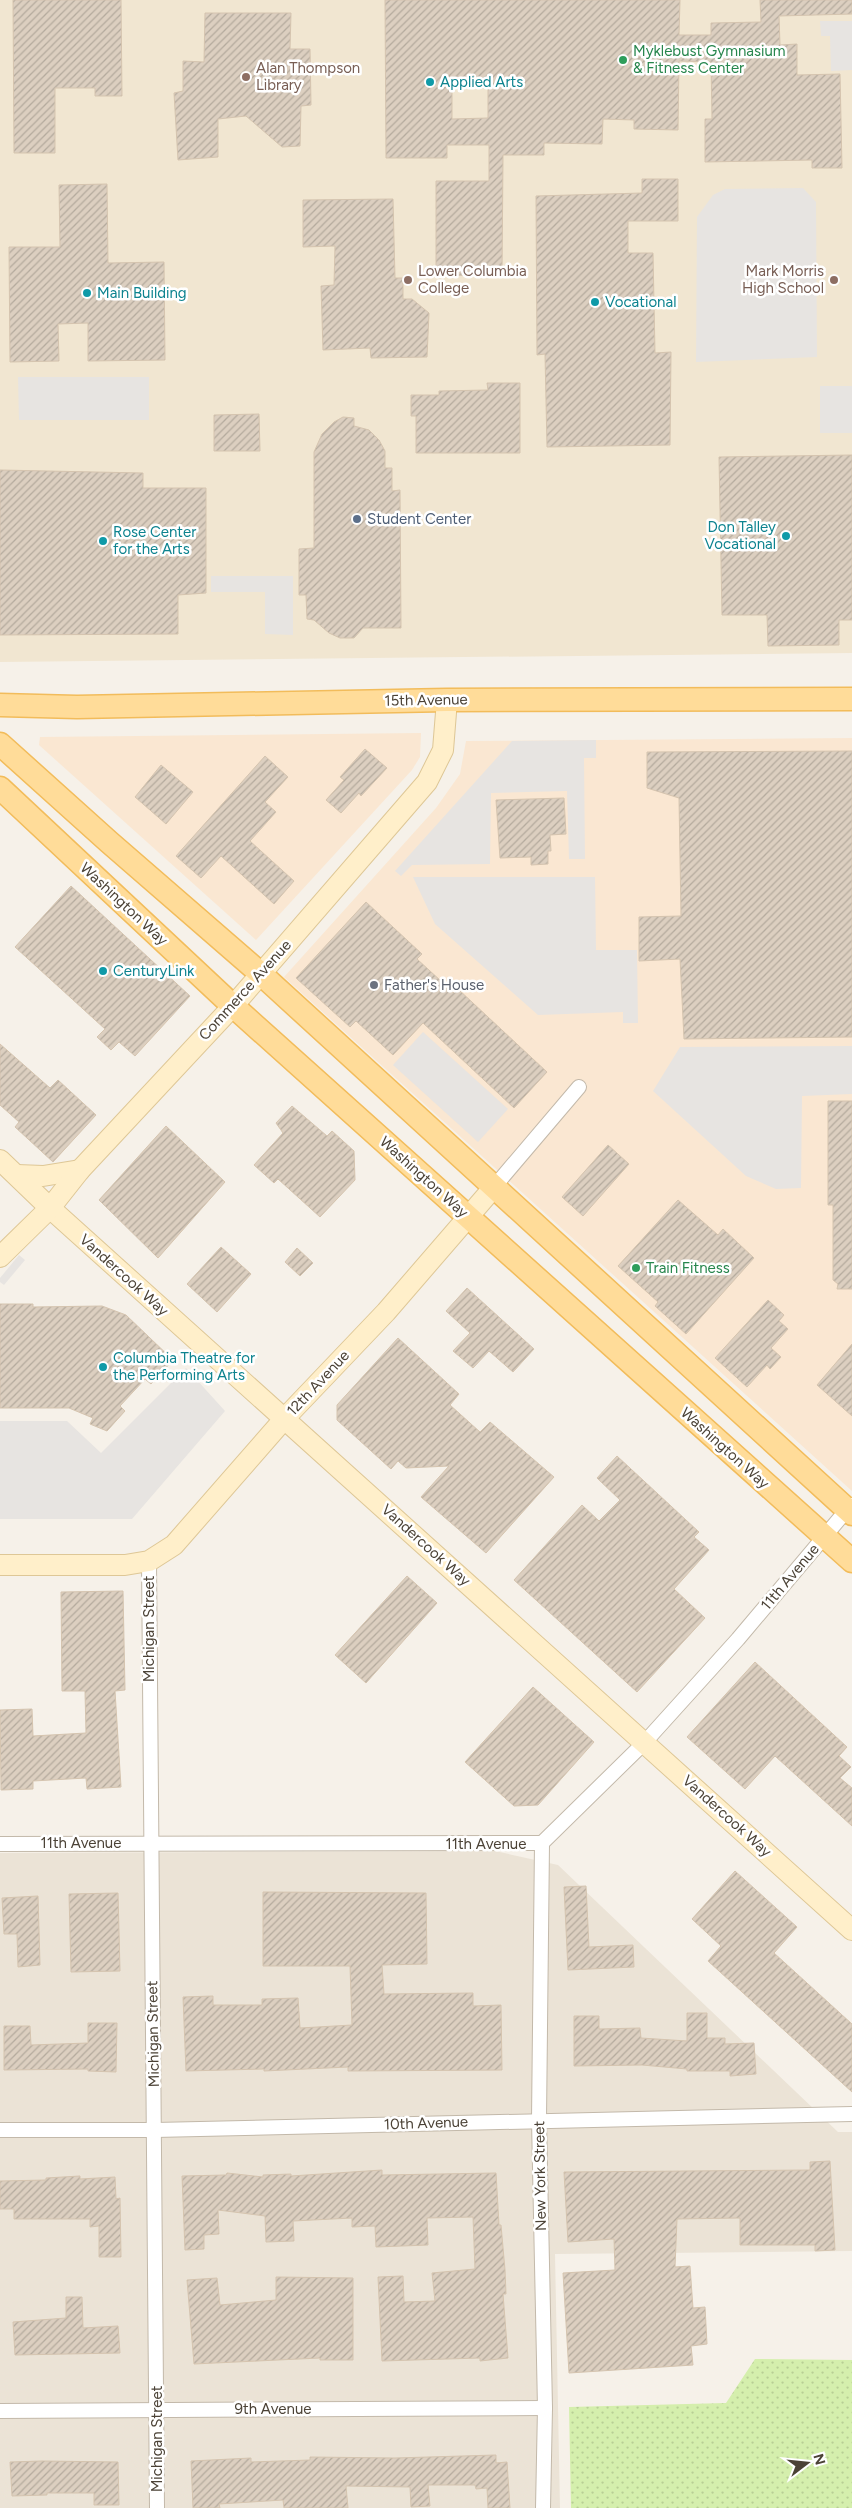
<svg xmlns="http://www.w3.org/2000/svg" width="852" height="2508" viewBox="0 0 852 2508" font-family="Figtree,sans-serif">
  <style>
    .residential { fill: #ebe3d6 }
    .commercial { fill: #fae7d2 }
    .education { fill: #f1e6d1 }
    .grass { fill: url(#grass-dots) }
    .parking { fill: #e7e4e1 }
    .building { fill: url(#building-hatch); stroke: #d5c4af; fill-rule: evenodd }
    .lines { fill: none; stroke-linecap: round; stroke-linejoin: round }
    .street-casing { stroke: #c3b9aa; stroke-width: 16 }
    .secondary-casing { stroke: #dec796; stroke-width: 22 }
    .primary-casing { stroke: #f2bc5b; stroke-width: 25 }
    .street { stroke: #fff; stroke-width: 14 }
    .secondary { stroke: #ffefca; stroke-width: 20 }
    .primary { stroke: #ffdc99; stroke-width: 22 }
    .leisure-dot { fill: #2e9e5b; stroke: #fff; stroke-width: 2 }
    .education-dot { fill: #8d6e63; stroke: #fff; stroke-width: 2 }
    .culture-dot { fill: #0f9aa8; stroke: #fff; stroke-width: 2 }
    .service-dot { fill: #5c6f8a; stroke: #fff; stroke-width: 2 }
    .worship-dot { fill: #6b7280; stroke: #fff; stroke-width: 2 }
    .labels { text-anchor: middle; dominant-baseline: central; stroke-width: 5; stroke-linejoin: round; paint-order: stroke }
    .leisure-label { font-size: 15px; fill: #27864d; stroke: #fff; text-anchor: start }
    .education-label { font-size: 15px; fill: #785e54; stroke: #fff; text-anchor: start }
    .culture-label { font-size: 15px; fill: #0d838f; stroke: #fff; text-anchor: start }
    .service-label { font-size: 15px; fill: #4e5e75; stroke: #fff; text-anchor: start }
    .street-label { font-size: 15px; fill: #4b4236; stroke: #fff }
    .worship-label { font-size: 15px; fill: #5b616d; stroke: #fff; text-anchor: start }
  </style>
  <defs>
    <pattern id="grass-dots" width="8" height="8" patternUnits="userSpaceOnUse" patternTransform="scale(1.25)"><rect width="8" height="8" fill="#d5efad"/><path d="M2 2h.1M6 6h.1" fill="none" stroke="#b8ce95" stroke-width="1.8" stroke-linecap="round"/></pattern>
    <pattern id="building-hatch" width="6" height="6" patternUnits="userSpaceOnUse" patternTransform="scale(1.25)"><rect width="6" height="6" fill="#dccfc0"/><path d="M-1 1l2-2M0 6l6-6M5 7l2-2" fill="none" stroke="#b4aa9d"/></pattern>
  </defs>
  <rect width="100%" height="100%" fill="#f6f1e9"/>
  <polygon class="residential" points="495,1851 558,1865 838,2132 852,2132 852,2251 555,2254 560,2508 0,2508 0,1853"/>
  <g class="commercial">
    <polygon points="421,733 420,757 412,770 256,940 39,745 40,737"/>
    <polygon points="852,738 852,1491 284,977 436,808 460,774 466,741"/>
  </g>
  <polygon class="education" points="0,0 852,0 852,653 0,662"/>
  <polygon class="grass" points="755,2359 852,2360 852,2508 571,2508 569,2407 726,2403"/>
  <g class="parking">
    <polygon points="820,21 852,21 852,70 831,71 830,36 821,36"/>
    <polygon points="803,188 816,202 817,357 696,362 697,217 713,195 725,189"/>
    <polygon points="18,377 149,377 149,420 19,420"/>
    <rect x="820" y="386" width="32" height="47"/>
    <polygon points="211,576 293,576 293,635 265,634 265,592 211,592"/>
    <polygon points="596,740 596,758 584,758 585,859 569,859 567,791 491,793 490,864 412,865 401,876 395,871 512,741"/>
    <polygon points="413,877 595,877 596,950 637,950 638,1023 623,1023 623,1012 538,1015 435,924"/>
    <polygon points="423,1032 508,1109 478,1142 393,1065"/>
    <polygon points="852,1046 852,1094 802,1096 801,1188 776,1189 746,1176 653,1091 680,1047"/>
    <polygon points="19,1255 25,1260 4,1285 0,1282 0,1278"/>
    <polygon points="186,1368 225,1411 132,1519 0,1519 0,1421 67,1421 101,1453"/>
  </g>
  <g class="building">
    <polygon points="13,0 121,0 122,96 95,96 95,88 55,88 55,153 14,153"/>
    <path d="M385 0H680L679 35H711V23L761 22 760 0H852V14L779 16 780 45 797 44V75L840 74 842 168H812V160L705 162V119H712L711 62 679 61 678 130 634 129V120L603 119 602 144 544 143V155H503L502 276 436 275V181H489V145H447V158H386ZM452 88H488V118L452 119Z"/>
    <polygon points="205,13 291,13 290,49 310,49 311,105 301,106 300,146 282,147 246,116 218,119 218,157 178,160 174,93 183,91 183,61 204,62"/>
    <polygon points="642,179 678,179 678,221 628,221 628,253 653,253 655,353 671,352 670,445 547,447 545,354 537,355 536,196 642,193"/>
    <polygon points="107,184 108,263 164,262 165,360 88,361 88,323 58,324 59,361 10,362 9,247 60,247 59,185"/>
    <polygon points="393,199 395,278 403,278 403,299 412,299 429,313 427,357 371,358 370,348 323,350 321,286 334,285 335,246 303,247 303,200"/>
    <polygon points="487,383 520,383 520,453 416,453 416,416 411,416 411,395 439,395 439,391 488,390"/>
    <polygon points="259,414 260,451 214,451 214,415"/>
    <polygon points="343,417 354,418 354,426 369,430 379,440 385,451 385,468 392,468 392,491 400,490 401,628 363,628 354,638 340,638 329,633 314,620 307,619 306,595 299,595 299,549 314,548 314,452 322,434 334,422"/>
    <polygon points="852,455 852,620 839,620 839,645 768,646 767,615 722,615 719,457"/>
    <polygon points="0,470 143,473 143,488 206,488 206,593 178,595 178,634 0,635"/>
    <polygon points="365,749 387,768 361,796 359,793 341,813 326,800 344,780 340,777"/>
    <polygon points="852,751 852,1037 684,1039 680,959 639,961 639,917 681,916 679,798 647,788 647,752"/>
    <polygon points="265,756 288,777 265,802 276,812 250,841 294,881 274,904 221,856 201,878 176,856"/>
    <polygon points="161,765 193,792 166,824 135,797"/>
    <polygon points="564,798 566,834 550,835 551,851 548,851 548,864 531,865 531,857 500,858 496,800"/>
    <polygon points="71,886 190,996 135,1056 119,1042 111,1050 97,1037 105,1029 15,947"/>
    <polygon points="366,902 422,954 417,959 454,993 458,989 547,1072 514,1108 423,1023 393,1055 356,1021 350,1027 296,978"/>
    <polygon points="0,1044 50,1088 58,1080 96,1115 53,1162 15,1127 19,1122 0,1105"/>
    <polygon points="828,1101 852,1101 852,1289 837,1289 838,1284 833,1280 833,1205 828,1205"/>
    <polygon points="292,1106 327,1136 332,1131 354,1151 355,1180 320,1217 278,1179 274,1183 254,1165 283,1133 276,1123"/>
    <polygon points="166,1126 225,1182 158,1258 99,1200"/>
    <polygon points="608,1145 629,1164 583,1216 562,1197"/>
    <polygon points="678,1200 718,1235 723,1229 754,1258 686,1334 655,1306 658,1302 618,1266"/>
    <polygon points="221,1247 251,1274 217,1312 187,1284"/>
    <polygon points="297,1248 313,1263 300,1276 285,1262"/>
    <polygon points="467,1288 534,1349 513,1372 489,1351 473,1368 453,1351 470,1333 446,1311"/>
    <polygon points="768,1300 784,1315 779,1321 788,1329 771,1348 781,1357 770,1369 767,1365 747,1387 715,1358"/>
    <polygon points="0,1304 33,1304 33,1307 102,1306 126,1315 173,1360 151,1384 145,1379 120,1406 125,1411 107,1431 90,1424 93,1418 69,1408 0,1408"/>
    <polygon points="398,1338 459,1394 450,1405 480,1432 490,1422 554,1477 486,1553 421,1497 449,1466 406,1468 398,1461 391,1469 337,1420 337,1405"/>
    <polygon points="852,1344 852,1416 817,1385"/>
    <polygon points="617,1456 699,1532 694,1537 709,1550 674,1589 705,1618 637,1692 514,1580 582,1505 599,1521 620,1500 597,1478"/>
    <polygon points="407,1576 437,1603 366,1683 335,1655"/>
    <polygon points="123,1591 125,1690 115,1691 121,1787 87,1789 86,1778 33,1781 33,1789 1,1790 0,1710 32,1709 33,1736 86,1733 85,1691 62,1691 61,1592"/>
    <polygon points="755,1662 847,1747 839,1756 851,1767 840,1778 852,1788 852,1826 775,1756 745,1789 687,1737"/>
    <polygon points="533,1687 594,1742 538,1805 514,1806 465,1762"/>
    <polygon points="735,1871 797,1927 774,1953 852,2024 852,2092 708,1961 721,1946 692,1919"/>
    <polygon points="586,1886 589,1947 633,1945 634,1967 568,1970 564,1887"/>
    <polygon points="263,1892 426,1893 427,1964 382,1965 384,1994 473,1993 473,2006 501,2005 502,2070 348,2071 348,2067 264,2071 264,2069 186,2071 183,1997 213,1996 213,2005 262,2005 262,1999 298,1998 300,2028 352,2025 350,1966 263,1966"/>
    <polygon points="118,1893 120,1971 71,1972 69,1894"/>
    <polygon points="38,1896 40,1965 18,1967 17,1934 4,1934 2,1898"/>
    <polygon points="687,2013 707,2013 707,2038 725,2038 725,2044 754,2043 756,2074 730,2076 730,2071 687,2071 687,2069 642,2065 574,2066 574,2016 599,2016 599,2029 640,2028 641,2038 687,2041"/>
    <polygon points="88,2023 117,2023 116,2072 88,2071 88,2069 4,2070 4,2026 30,2026 31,2045 88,2043"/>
    <polygon points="830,2161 835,2250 815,2251 815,2245 740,2245 740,2218 677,2219 675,2267 690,2266 693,2308 705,2307 707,2344 691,2346 693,2365 569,2373 563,2273 615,2270 614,2239 568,2242 564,2172 810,2170 810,2162"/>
    <polygon points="382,2170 382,2175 496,2173 499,2225 501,2225 505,2270 506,2294 503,2294 508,2358 480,2361 480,2358 382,2361 378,2277 403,2276 404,2302 435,2301 432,2273 475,2269 473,2217 427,2218 428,2245 376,2247 375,2226 352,2227 352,2218 293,2221 294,2241 266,2242 265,2216 218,2210 219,2234 204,2235 204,2249 185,2250 182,2176 226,2175 227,2173 263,2177 263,2175 291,2174 291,2176"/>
    <polygon points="80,2176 80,2179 115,2177 116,2199 120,2198 121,2257 99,2257 99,2226 90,2227 90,2219 14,2219 14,2209 0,2209 0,2181 46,2180 46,2178"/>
    <polygon points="276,2277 353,2278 353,2360 320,2360 320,2358 194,2364 187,2280 217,2278 220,2305 276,2300"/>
    <polygon points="66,2297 82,2297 83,2328 118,2326 120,2353 15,2355 13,2322 66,2318"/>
    <polygon points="496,2455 496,2463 507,2462 510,2508 488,2508 487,2488 476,2489 475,2485 428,2485 430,2506 411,2507 410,2487 346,2486 348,2508 284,2508 283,2500 219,2504 220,2508 193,2508 191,2461 251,2458 251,2462 310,2460 310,2457 395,2458"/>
    <polygon points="42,2461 118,2462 119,2505 94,2505 94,2493 47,2493 47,2495 12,2496 10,2462"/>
  </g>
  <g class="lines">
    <defs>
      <g id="street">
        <polyline points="494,1187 579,1087"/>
        <polyline points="149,1561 157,2508"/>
        <polyline points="542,1843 539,2120 545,2408 543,2508"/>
        <polyline points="0,1844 542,1843 645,1742 738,1639 851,1505"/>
        <polyline points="0,2130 155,2130 852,2114"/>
        <polyline points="0,2411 545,2408"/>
      </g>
      <g id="secondary">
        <polyline points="0,1160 50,1208 852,1930"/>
        <polyline points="17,1175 43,1176 80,1170"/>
        <polyline points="0,1257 50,1208 80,1170 233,1006 427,782 443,750 447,700"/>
        <polyline points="0,1565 125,1565 149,1561 174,1545 285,1418 386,1312 494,1187"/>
      </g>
      <g id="primary">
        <polyline points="0,705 77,707 447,700 852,699"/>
        <polyline points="0,744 109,842 261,974 852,1514"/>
        <polyline points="0,788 233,1006 852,1561"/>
      </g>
    </defs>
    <use href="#street" class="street-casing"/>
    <use href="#secondary" class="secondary-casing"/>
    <use href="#primary" class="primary-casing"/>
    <use href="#street" class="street"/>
    <use href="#secondary" class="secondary"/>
    <use href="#primary" class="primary"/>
  </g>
  <g class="leisure-dot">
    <circle cx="623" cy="60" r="5"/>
    <circle cx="636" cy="1268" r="5"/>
  </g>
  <g class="education-dot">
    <circle cx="246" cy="77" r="5"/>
    <circle cx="408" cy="280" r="5"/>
    <circle cx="834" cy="280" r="5"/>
  </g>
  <g class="culture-dot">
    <circle cx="430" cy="82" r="5"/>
    <circle cx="87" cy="293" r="5"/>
    <circle cx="595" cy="302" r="5"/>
    <circle cx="786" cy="536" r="5"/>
    <circle cx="103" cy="541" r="5"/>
    <circle cx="103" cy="971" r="5"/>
    <circle cx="103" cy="1367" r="5"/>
  </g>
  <circle class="service-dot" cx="357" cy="519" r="5"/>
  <circle class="worship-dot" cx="374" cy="985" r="5"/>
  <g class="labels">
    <g class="leisure-label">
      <text x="633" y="51">Myklebust Gymnasium<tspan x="633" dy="17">&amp; Fitness Center</tspan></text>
      <text x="646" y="1268">Train Fitness</text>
    </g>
    <g class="education-label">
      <text x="256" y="68">Alan Thompson<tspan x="256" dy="17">Library</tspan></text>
      <text x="418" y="271">Lower Columbia<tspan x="418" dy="17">College</tspan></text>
      <text x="824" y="271" text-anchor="end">Mark Morris<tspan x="824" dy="17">High School</tspan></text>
    </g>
    <g class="culture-label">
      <text x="440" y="82">Applied Arts</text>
      <text x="97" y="293">Main Building</text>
      <text x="605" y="302">Vocational</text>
      <text x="776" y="527" text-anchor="end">Don Talley<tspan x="776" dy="17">Vocational</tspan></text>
      <text x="113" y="532">Rose Center<tspan x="113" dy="17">for the Arts</tspan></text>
      <text x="113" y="971">CenturyLink</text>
      <text x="113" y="1358">Columbia Theatre for<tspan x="113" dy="17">the Performing Arts</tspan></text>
    </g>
    <g class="service-label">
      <text x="367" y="519">Student Center</text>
    </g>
    <g class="street-label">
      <text transform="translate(426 700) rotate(-1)">15th Avenue</text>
      <text transform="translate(124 904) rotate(43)">Washington Way</text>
      <text transform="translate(245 990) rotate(-48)">Commerce Avenue</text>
      <text transform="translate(424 1177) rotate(42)">Washington Way</text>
      <text transform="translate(124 1275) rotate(42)">Vandercook Way</text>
      <text transform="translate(318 1383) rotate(-47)">12th Avenue</text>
      <text transform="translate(725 1448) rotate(42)">Washington Way</text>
      <text transform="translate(426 1545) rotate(42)">Vandercook Way</text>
      <text transform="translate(790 1577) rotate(-50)">11th Avenue</text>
      <text transform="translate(149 1629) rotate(-90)">Michigan Street</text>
      <text transform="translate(727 1816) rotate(42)">Vandercook Way</text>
      <text x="81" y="1843">11th Avenue</text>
      <text x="486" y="1844">11th Avenue</text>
      <text transform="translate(153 2034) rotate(-91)">Michigan Street</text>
      <text transform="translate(426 2123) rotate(-2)">10th Avenue</text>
      <text transform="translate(540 2176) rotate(-91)">New York Street</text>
      <text x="273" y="2409">9th Avenue</text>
      <text transform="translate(157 2439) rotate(-90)">Michigan Street</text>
    </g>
    <g class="worship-label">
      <text x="384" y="985">Father's House</text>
    </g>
  </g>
  <g transform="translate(807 2463) rotate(74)" stroke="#ffffff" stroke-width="4" paint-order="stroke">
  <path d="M0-4L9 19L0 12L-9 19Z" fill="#4b4236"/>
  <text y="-8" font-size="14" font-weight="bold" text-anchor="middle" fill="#4b4236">N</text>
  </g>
</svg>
